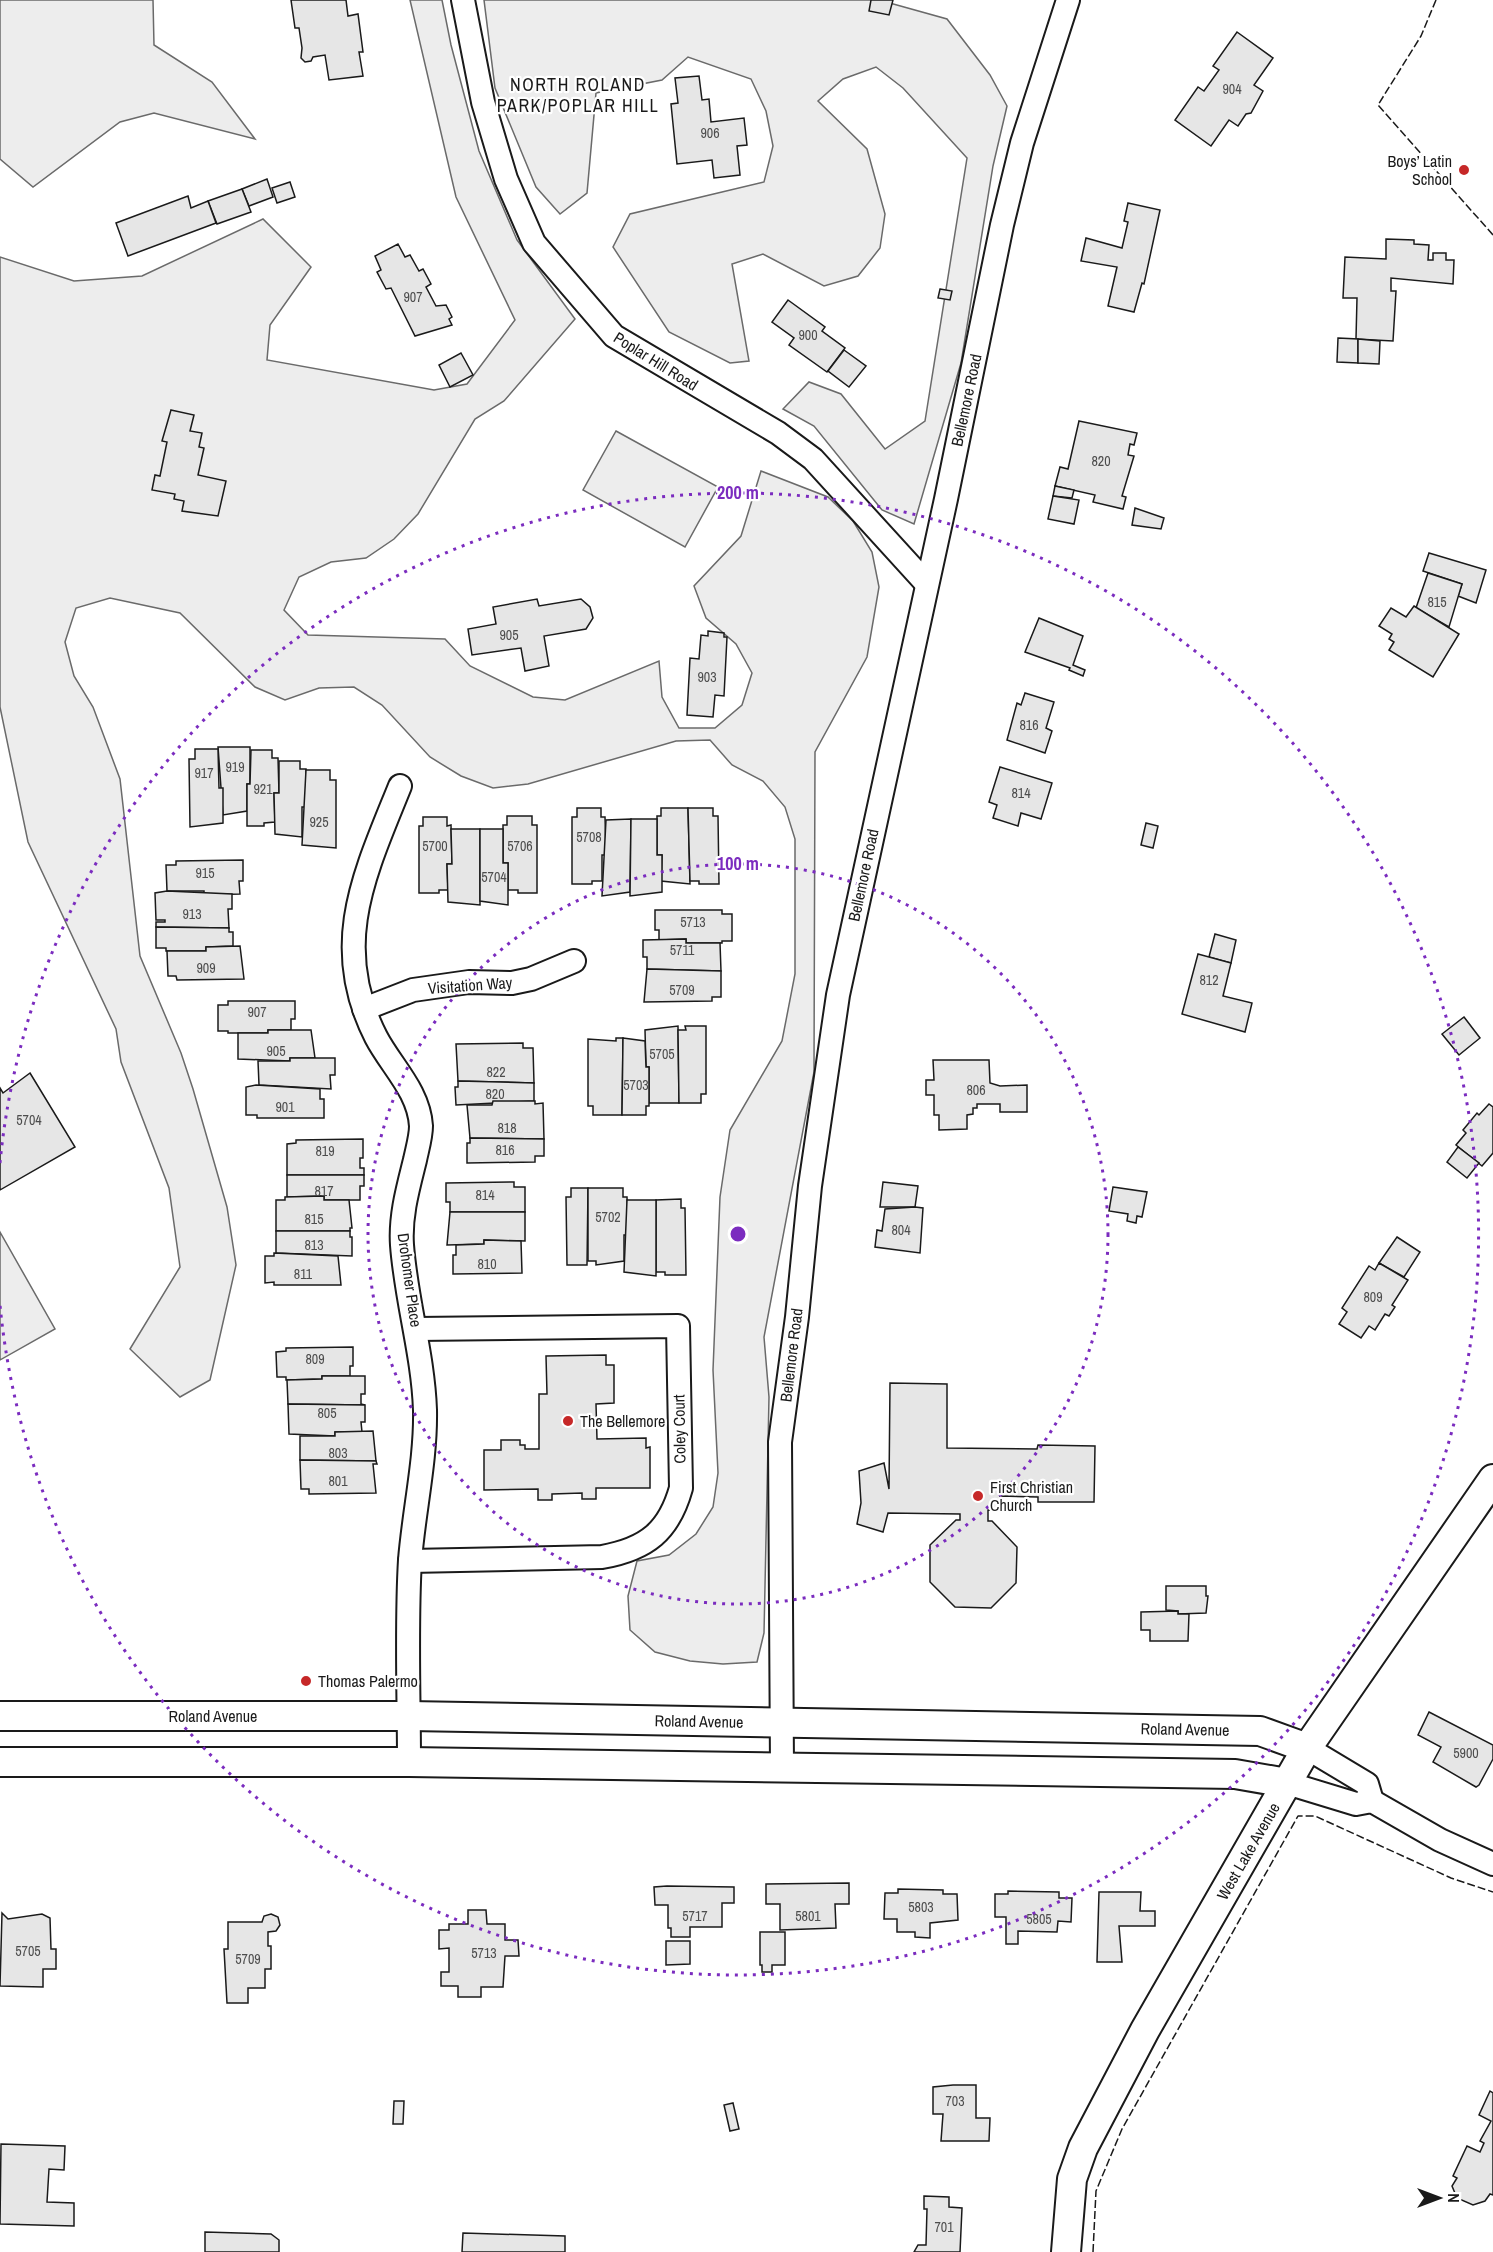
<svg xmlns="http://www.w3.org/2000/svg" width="1493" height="2252" viewBox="0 0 1493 2252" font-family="'Archivo Narrow',sans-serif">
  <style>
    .built { fill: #ededed; stroke: #6a6a6a; stroke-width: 1.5 }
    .building { fill: #e6e6e6; stroke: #1a1a1a; stroke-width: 1.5 }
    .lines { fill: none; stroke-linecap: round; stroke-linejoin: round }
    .minor-casing { stroke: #1a1a1a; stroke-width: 26 }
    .tertiary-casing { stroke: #1a1a1a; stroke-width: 32 }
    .minor { stroke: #fff; stroke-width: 22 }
    .tertiary { stroke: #fff; stroke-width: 28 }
    .fence { stroke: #1a1a1a; stroke-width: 1.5; stroke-dasharray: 8 3; stroke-linecap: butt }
    .ring { fill: none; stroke: #7b2cbf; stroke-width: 3; stroke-dasharray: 3 6 }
    .poi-dot { fill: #c62828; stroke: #fff; stroke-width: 2 }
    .labels { text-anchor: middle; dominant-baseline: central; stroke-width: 4.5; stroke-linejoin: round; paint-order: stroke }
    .number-label { font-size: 14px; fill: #4d4d4d }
    .poi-label { font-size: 16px; fill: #1a1a1a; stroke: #fff; text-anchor: start }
    .street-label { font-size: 16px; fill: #1a1a1a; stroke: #fff }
    .neighbourhood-label { font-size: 18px; letter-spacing: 1.5px; fill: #1a1a1a; stroke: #fff }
    .centre { fill: #7b2cbf; stroke: #fff; stroke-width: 3 }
    .ring-label { font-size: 18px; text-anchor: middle; font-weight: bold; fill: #7b2cbf; stroke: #fff; stroke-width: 4.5; stroke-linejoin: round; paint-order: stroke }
  </style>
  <rect width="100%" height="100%" fill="#fff"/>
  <g class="built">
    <polygon points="0,0 153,0 154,45 212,82 255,139 154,113 120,122 33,187 0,159"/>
    <polygon points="410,0 442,0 451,45 479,151 517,240 575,319 504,401 475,419 418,514 394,539 366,558 331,562 299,577 284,610 308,635 445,639 470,666 533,697 565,700 659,661 662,697 679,728 715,728 742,705 752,673 736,644 706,618 694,586 741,536 761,471 828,497 853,521 872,552 879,587 867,657 815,752 814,1072 764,1337 769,1397 764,1633 757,1662 723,1664 690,1661 655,1652 630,1630 628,1596 637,1561 669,1555 696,1534 713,1507 718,1473 713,1370 720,1197 730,1130 782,1041 795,974 795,839 785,807 763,781 732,765 710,740 676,741 528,784 493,788 461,776 430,757 382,705 354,687 319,688 285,700 255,687 180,613 110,598 76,608 65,642 74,676 93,707 120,779 140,956 181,1053 193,1089 227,1207 236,1265 210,1380 180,1397 130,1349 180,1267 169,1188 121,1062 116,1029 28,842 0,707 0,257 74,281 142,276 263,219 311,267 270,325 267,360 434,390 467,384 515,320 456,197"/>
    <polygon points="484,0 879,0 947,19 990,75 1007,106 993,166 961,363 914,524 882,510 814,426 783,409 809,382 841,394 885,449 925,421 967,158 903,88 876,67 843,79 818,101 867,149 885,214 880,248 858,276 824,286 763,254 732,264 749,361 730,363 669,332 613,247 630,214 764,182 773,146 766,111 751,79 688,57 662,80 596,93 587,193 560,214 536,187 495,88"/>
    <polygon points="616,431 718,487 685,547 583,490"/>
    <polygon points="0,1232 55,1329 0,1360"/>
  </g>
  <g class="building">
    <polygon points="291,0 346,0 348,16 358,14 363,52 359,52 363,76 329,80 325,55 313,57 311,61 305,62 301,58 302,48 299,28 295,28"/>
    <polygon points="871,0 893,0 889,15 869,11"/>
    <polygon points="1237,32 1273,58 1254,85 1263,91 1251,113 1246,114 1238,126 1229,120 1211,146 1175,120 1198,87 1204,91 1219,70 1213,66"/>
    <polygon points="699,76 702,100 709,99 711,122 744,118 747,145 737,146 740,175 714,178 712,160 677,164 671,104 678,103 675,78"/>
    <polygon points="267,179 273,197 249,206 242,189"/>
    <polygon points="290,182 295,197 277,203 272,188"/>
    <polygon points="242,189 251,212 217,224 208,201"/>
    <polygon points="188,196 191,208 208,201 216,223 128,256 116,223"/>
    <polygon points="1128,203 1160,210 1144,284 1142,283 1134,312 1108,306 1117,267 1081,261 1086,238 1122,248 1128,222 1124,221"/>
    <polygon points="1386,239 1414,240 1414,244 1429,245 1428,260 1433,260 1433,253 1446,253 1446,260 1454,260 1453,284 1391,278 1391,291 1396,291 1393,341 1356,339 1357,298 1343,298 1345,257 1386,259"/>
    <polygon points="398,244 405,257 410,255 419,271 423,269 431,284 426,287 436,306 446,305 452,317 449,319 452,325 415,336 391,288 386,289 377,272 381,270 375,256"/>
    <polygon points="940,289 952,291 950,300 938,298"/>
    <polygon points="788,300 825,327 822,331 845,348 827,372 789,345 794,338 772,322"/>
    <polygon points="1338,338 1358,339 1358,363 1337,362"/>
    <polygon points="1358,339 1380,341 1379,364 1358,363"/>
    <polygon points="844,350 866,366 849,387 828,371"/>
    <polygon points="461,353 473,375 450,387 439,365"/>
    <polygon points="171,410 194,415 190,431 202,433 199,447 204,448 198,475 226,481 218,516 182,511 184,501 174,499 175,494 152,490 155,475 160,476 167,442 162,441"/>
    <polygon points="1079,421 1137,433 1134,445 1130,444 1128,455 1134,456 1122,496 1126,497 1123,509 1093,502 1095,495 1055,486 1060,467 1068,469"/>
    <polygon points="1055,486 1074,490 1072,498 1053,496"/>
    <polygon points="1053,496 1079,500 1074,524 1048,519"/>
    <polygon points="1135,508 1164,518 1161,529 1132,525"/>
    <polygon points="1429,553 1486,570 1476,603 1458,596 1462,584 1423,571"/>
    <polygon points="1428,573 1462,584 1449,627 1416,608"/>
    <polygon points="537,599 539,606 581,599 590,607 593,618 586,629 544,636 549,666 525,671 521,648 472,655 468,629 496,624 493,607"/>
    <polygon points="1414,606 1459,634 1433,677 1389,650 1394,642 1389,639 1392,634 1379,626 1391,608 1406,617"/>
    <polygon points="1039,618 1083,636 1073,665 1085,670 1083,676 1069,670 1070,668 1025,652"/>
    <polygon points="708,631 724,633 724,637 727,637 724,696 715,695 713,717 687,715 690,658 699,659 701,635 708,636"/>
    <polygon points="1025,693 1054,702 1046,728 1052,731 1045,753 1007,740 1017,703 1021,705"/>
    <polygon points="218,747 250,747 250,784 247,784 247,811 223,815"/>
    <polygon points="195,749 218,749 219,788 223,788 223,823 190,827 189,759 195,759"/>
    <polygon points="251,750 272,750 272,758 278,758 279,793 274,793 275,822 264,823 264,826 247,826 247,784 250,784"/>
    <polygon points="279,761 300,761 300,769 306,769 306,807 302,807 302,837 275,834 274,793 279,793"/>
    <polygon points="1000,767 1052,783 1041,819 1021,813 1018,826 993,818 997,805 989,802"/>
    <polygon points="306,770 330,770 330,780 336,780 336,848 302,845"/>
    <polygon points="577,808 601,808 601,817 605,817 606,855 602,855 602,881 592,881 592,884 572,884 572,817 577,817"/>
    <polygon points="661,808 688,808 690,884 661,881 662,855 657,855 657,816 661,816"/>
    <polygon points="688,808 713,808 713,816 718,816 719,884 699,884 699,881 690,881"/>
    <polygon points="507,816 532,816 532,825 537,825 537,893 518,893 518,890 508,890 508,863 503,863 503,825 507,825"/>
    <polygon points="423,817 447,817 447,826 451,825 452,864 447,864 448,890 439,890 439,893 419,893 419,826 423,826"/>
    <polygon points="631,819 630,892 602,896 606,820"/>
    <polygon points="631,819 657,819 657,855 662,855 662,892 630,896"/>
    <polygon points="1146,823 1158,826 1153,848 1141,845"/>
    <polygon points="451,829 480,829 480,905 448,902 447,864 452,864"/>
    <polygon points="480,829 503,829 503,863 508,863 508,905 480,901"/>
    <polygon points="243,860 243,881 239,881 240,894 204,895 204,891 167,891 166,865 176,865 176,861"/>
    <polygon points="167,891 232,894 232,909 228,909 229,928 156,927 156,922 165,922 165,920 156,920 155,893"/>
    <polygon points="655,910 722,910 722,914 732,914 732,941 722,941 722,943 686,943 686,939 659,940 659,930 655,930"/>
    <polygon points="156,927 229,928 229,932 233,932 233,946 206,947 206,951 166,951 166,948 156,948"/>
    <polygon points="1215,934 1236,940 1231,963 1209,957"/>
    <polygon points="686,939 686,943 720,943 721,971 647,969 647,957 643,957 643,940"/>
    <polygon points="240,946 244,979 177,980 176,976 168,976 167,951 206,951 206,947"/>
    <polygon points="1198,954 1231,963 1223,996 1252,1003 1245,1032 1182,1014"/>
    <polygon points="647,969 721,971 721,997 712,997 712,1001 644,1002"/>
    <polygon points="228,1001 295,1001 295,1019 291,1019 291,1030 268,1030 268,1033 228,1033 228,1031 218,1031 218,1005 228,1005"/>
    <polygon points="1464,1017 1480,1038 1459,1055 1442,1034"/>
    <polygon points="678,1026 679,1103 649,1103 649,1067 646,1067 645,1030"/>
    <polygon points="685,1026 706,1026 706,1094 701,1094 701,1103 679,1103 678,1030 686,1030"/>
    <polygon points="268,1030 311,1030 315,1058 290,1058 290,1061 238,1059 238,1033 268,1033"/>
    <polygon points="616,1038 623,1038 622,1115 593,1115 593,1106 588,1106 588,1039 616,1041"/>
    <polygon points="623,1038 645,1041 646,1067 649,1067 649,1106 646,1106 646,1115 622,1115"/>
    <polygon points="523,1043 523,1048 533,1048 534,1083 458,1081 456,1044"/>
    <polygon points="290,1058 335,1058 335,1075 330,1075 331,1089 259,1085 258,1061 290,1061"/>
    <polygon points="933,1060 989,1060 990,1083 1000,1086 1027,1085 1027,1112 1000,1112 1000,1104 977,1104 977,1108 973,1108 973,1114 967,1115 967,1129 939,1130 939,1115 934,1115 934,1095 926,1095 926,1080 934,1080"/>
    <polygon points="30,1073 75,1147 0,1190 0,1088 3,1093"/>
    <polygon points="458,1081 534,1083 534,1101 456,1105 455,1087 458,1087"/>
    <polygon points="256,1085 320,1089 320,1099 324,1099 324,1118 257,1118 257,1115 246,1115 246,1087"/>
    <polygon points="493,1101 535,1101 535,1104 543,1103 544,1139 470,1138 467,1105 492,1105"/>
    <polygon points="1489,1104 1493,1107 1493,1153 1482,1166 1456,1145 1466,1133 1463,1130 1477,1113 1479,1115"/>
    <polygon points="470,1138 544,1139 544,1156 535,1156 535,1162 467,1163 467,1143 470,1143"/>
    <polygon points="363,1139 363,1158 360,1158 360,1168 364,1168 364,1175 287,1175 287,1144 296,1143 296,1140"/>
    <polygon points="1458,1147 1479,1163 1467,1178 1447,1162"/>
    <polygon points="287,1175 364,1175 364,1186 360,1186 360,1200 324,1200 324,1196 287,1197"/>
    <polygon points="514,1182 514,1187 525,1187 525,1212 450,1212 450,1202 446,1202 446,1183"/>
    <polygon points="883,1182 918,1186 915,1207 880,1207"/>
    <polygon points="1113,1187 1147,1192 1142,1217 1137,1216 1136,1223 1127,1221 1128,1214 1109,1211"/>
    <polygon points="571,1188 588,1188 587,1265 567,1265 566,1197 571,1197"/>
    <polygon points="588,1188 623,1188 623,1197 627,1197 628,1235 624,1235 624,1261 596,1265 596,1261 588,1261"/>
    <polygon points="324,1196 324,1200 349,1200 352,1228 350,1228 350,1231 276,1231 276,1200 285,1200 285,1197"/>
    <polygon points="681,1199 681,1208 685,1208 686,1275 665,1275 665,1272 656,1272 656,1200"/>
    <polygon points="627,1200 656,1200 656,1276 624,1272"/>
    <polygon points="915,1207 923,1208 920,1253 875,1247 877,1230 882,1231 885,1209"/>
    <polygon points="450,1212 525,1212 525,1241 484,1240 484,1244 447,1245"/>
    <polygon points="276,1231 350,1231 350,1237 352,1237 352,1256 276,1253"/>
    <polygon points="1397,1237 1420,1252 1404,1277 1379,1263"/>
    <polygon points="484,1240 521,1241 522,1273 453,1274 453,1255 456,1255 456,1245 484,1244"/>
    <polygon points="274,1253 338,1256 341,1285 274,1285 274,1282 265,1283 265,1256 274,1256"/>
    <polygon points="1379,1263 1408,1280 1392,1305 1395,1307 1389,1316 1385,1314 1375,1330 1369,1326 1361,1338 1339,1324 1347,1312 1342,1308 1369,1266 1375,1270"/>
    <polygon points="353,1347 353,1366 350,1366 350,1376 322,1376 322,1379 286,1380 286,1377 277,1377 276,1352 286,1351 286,1348"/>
    <polygon points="606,1355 606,1365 614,1365 614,1403 596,1404 597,1439 646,1438 646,1448 650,1447 650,1488 596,1488 596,1499 582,1499 582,1493 552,1494 552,1500 538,1500 538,1489 484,1490 484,1450 501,1450 501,1440 520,1440 520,1445 525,1445 525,1449 539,1449 539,1394 547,1394 546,1356"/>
    <polygon points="322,1376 365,1376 365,1394 361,1394 361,1404 365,1405 288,1404 287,1380 322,1379"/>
    <polygon points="890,1383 947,1384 947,1448 1037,1449 1038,1445 1095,1446 1094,1502 1038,1502 1038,1497 1000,1496 999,1511 988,1510 988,1521 992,1521 1017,1547 1016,1583 991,1608 955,1607 930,1582 930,1545 956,1520 960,1520 960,1514 888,1513 883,1532 857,1524 861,1503 859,1471 884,1463 889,1489"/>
    <polygon points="288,1404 365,1405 365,1422 361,1422 362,1432 335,1432 335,1436 289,1434"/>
    <polygon points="373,1431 376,1461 300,1460 300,1436 335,1436 335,1432"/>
    <polygon points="300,1460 376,1461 377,1464 373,1464 376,1493 309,1494 309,1489 301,1489"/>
    <polygon points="1166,1586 1206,1586 1206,1596 1208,1596 1206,1613 1178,1614 1178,1611 1166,1610"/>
    <polygon points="1178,1611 1178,1614 1189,1614 1188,1641 1150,1641 1150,1630 1141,1630 1141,1612"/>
    <polygon points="1429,1712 1493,1745 1493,1759 1479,1785 1476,1787 1433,1762 1441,1747 1418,1735"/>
    <polygon points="849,1883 849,1904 835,1904 836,1928 780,1930 780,1904 766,1904 766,1884"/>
    <polygon points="667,1886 734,1887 734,1903 722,1903 722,1927 690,1927 690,1937 671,1937 671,1928 668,1928 668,1905 655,1905 654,1887"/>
    <polygon points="898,1889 943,1890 943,1894 957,1894 958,1920 930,1923 930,1938 915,1937 915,1932 897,1932 897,1919 884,1919 885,1893 898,1893"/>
    <polygon points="1008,1891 1059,1892 1059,1898 1072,1898 1071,1922 1058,1921 1057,1932 1018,1931 1018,1944 1006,1944 1006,1917 995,1917 995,1894 1008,1894"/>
    <polygon points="1099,1892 1141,1892 1140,1911 1155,1911 1155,1926 1119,1926 1122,1962 1097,1962"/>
    <polygon points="468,1910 486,1910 487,1924 505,1924 505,1940 518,1940 519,1956 505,1956 503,1987 481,1987 481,1997 458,1997 458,1986 441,1986 441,1972 449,1972 449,1948 439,1949 439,1930 449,1930 449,1924 468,1924"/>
    <polygon points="2,1913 8,1919 42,1914 50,1918 51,1949 56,1949 56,1969 43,1969 43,1987 0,1986"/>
    <polygon points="271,1914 278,1917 280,1925 276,1931 268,1932 268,1946 271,1946 271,1969 265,1969 265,1988 248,1988 248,2003 227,2003 224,1949 228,1949 228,1922 262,1922 264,1916"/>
    <polygon points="760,1932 785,1932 785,1965 772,1965 772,1972 762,1972 762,1965 760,1965"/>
    <polygon points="666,1941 690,1941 690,1964 666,1965"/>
    <polygon points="953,2085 976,2085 976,2118 990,2118 989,2141 941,2141 943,2114 933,2114 933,2087"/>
    <polygon points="1490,2091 1493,2093 1493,2195 1490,2194 1485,2201 1473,2205 1457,2198 1452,2186 1457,2178 1453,2176 1467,2146 1480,2152 1484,2143 1480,2141 1491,2121 1479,2115"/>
    <polygon points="394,2101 404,2101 403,2124 393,2124"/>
    <polygon points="733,2103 739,2129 730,2131 724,2105"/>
    <polygon points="1,2144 65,2146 64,2170 49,2169 47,2202 74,2203 74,2226 0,2224"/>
    <polygon points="924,2196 949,2197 949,2207 962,2208 960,2252 914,2252 918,2245 926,2245 927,2209 924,2209"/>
    <polygon points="205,2232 271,2234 279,2240 279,2252 205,2252"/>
    <polygon points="463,2233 565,2236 565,2252 462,2252"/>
  </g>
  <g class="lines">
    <defs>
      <g id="minor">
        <polyline points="463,0 483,102 506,179 534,243 614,336 778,433 813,459 926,583"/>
        <path d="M400 786C365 873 329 945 376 1037 391 1066 419 1091 421 1126 421 1137 417 1150 415 1160 408 1188 400 1216 402 1245 406 1300 423 1354 425 1410 426 1460 414 1510 410 1560 406 1626 409 1695 409 1762"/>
        <polyline points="364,1009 413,990 469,982 512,983 531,979 574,961"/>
        <path d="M410 1561 602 1557C647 1549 669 1531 681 1488L678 1326 416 1329"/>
        <polyline points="1307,1748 1367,1784 1372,1801"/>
        <polyline points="782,1767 780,1442 797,1317 810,1186 838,995 946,499 1002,225 1022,143 1068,0"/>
        <polyline points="1287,1783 1356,1804 1372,1801 1440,1840 1493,1864"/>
      </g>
      <g id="tertiary">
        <polyline points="0,1716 409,1716 1260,1731 1307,1748"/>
        <polyline points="0,1762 409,1762 1235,1774 1287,1783"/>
        <polyline points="1066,2252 1072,2179 1083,2148 1145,2030 1307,1748 1493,1479"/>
      </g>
    </defs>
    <use href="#minor" class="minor-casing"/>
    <use href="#tertiary" class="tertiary-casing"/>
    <use href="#minor" class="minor"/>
    <use href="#tertiary" class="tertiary"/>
    <g class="fence">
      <polyline points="1436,0 1421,36 1378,105 1493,235"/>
      <polyline points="1093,2252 1096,2191 1122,2129 1298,1816 1315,1816 1451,1878 1493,1892"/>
    </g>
  </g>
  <g class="ring">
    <circle cx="738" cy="1234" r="370"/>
    <path d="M0 1163A741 741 0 1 1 0 1305"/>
  </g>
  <g class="poi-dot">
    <circle cx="1464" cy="170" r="6"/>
    <circle cx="568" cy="1421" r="6"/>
    <circle cx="978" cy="1496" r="6"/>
    <circle cx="306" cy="1681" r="6"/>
  </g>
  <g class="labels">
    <g class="number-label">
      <text x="1232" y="89">904</text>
      <text x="710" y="133">906</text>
      <text x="413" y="297">907</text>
      <text x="808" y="335">900</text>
      <text x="1101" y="461">820</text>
      <text x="1437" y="602">815</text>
      <text x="509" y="635">905</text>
      <text x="707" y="677">903</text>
      <text x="1029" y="725">816</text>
      <text x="235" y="767">919</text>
      <text x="204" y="773">917</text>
      <text x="263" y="789">921</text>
      <text x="1021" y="793">814</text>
      <text x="319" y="822">925</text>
      <text x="589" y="837">5708</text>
      <text x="435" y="846">5700</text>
      <text x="520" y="846">5706</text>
      <text x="205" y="873">915</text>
      <text x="494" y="877">5704</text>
      <text x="192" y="914">913</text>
      <text x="693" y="922">5713</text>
      <text x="682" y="950">5711</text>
      <text x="206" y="968">909</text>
      <text x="1209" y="980">812</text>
      <text x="682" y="990">5709</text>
      <text x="257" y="1012">907</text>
      <text x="276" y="1051">905</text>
      <text x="662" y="1054">5705</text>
      <text x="496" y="1072">822</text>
      <text x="636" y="1085">5703</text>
      <text x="976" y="1090">806</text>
      <text x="495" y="1094">820</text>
      <text x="285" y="1107">901</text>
      <text x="29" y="1120">5704</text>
      <text x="507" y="1128">818</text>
      <text x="505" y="1150">816</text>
      <text x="325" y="1151">819</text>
      <text x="324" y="1191">817</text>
      <text x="485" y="1195">814</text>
      <text x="608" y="1217">5702</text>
      <text x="314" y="1219">815</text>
      <text x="901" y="1230">804</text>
      <text x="314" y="1245">813</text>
      <text x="487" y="1264">810</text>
      <text x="303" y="1274">811</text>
      <text x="1373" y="1297">809</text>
      <text x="315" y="1359">809</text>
      <text x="327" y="1413">805</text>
      <text x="338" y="1453">803</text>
      <text x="338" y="1481">801</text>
      <text x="1466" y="1753">5900</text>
      <text x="921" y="1907">5803</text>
      <text x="695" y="1916">5717</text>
      <text x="808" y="1916">5801</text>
      <text x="1039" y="1919">5805</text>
      <text x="28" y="1951">5705</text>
      <text x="484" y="1953">5713</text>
      <text x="248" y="1959">5709</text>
      <text x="955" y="2101">703</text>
      <text x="944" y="2227">701</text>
    </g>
    <g class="poi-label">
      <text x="1452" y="161" text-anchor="end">Boys’ Latin<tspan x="1452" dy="18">School</tspan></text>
      <text x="580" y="1421">The Bellemore</text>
      <text x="990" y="1487">First Christian<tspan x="990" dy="18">Church</tspan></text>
      <text x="318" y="1681">Thomas Palermo</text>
    </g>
    <g class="street-label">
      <text transform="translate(656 361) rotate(32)">Poplar Hill Road</text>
      <text transform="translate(966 400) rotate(-78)">Bellemore Road</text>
      <text transform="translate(863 875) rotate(-78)">Bellemore Road</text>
      <text transform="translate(470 985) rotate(-4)">Visitation Way</text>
      <text transform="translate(410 1280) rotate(82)">Drohomer Place</text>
      <text transform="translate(791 1355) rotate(-83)">Bellemore Road</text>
      <text transform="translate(679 1429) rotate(-91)">Coley Court</text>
      <text x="213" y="1716">Roland Avenue</text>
      <text transform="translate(699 1721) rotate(1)">Roland Avenue</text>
      <text transform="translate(1185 1729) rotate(1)">Roland Avenue</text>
      <text transform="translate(1248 1851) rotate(-60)">West Lake Avenue</text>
    </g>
    <g class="neighbourhood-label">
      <text x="578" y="84">NORTH ROLAND<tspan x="578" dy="21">PARK/POPLAR HILL</tspan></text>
    </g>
  </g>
  <circle cx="738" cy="1234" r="9" class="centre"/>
  <g class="ring-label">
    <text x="738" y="499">200 m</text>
    <text x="738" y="870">100 m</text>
  </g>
  <g transform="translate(1439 2198) rotate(90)" stroke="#ffffff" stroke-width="4.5" paint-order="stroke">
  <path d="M0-4.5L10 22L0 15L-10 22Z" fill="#1a1a1a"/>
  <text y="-9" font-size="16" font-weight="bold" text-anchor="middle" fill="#1a1a1a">N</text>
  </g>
</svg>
